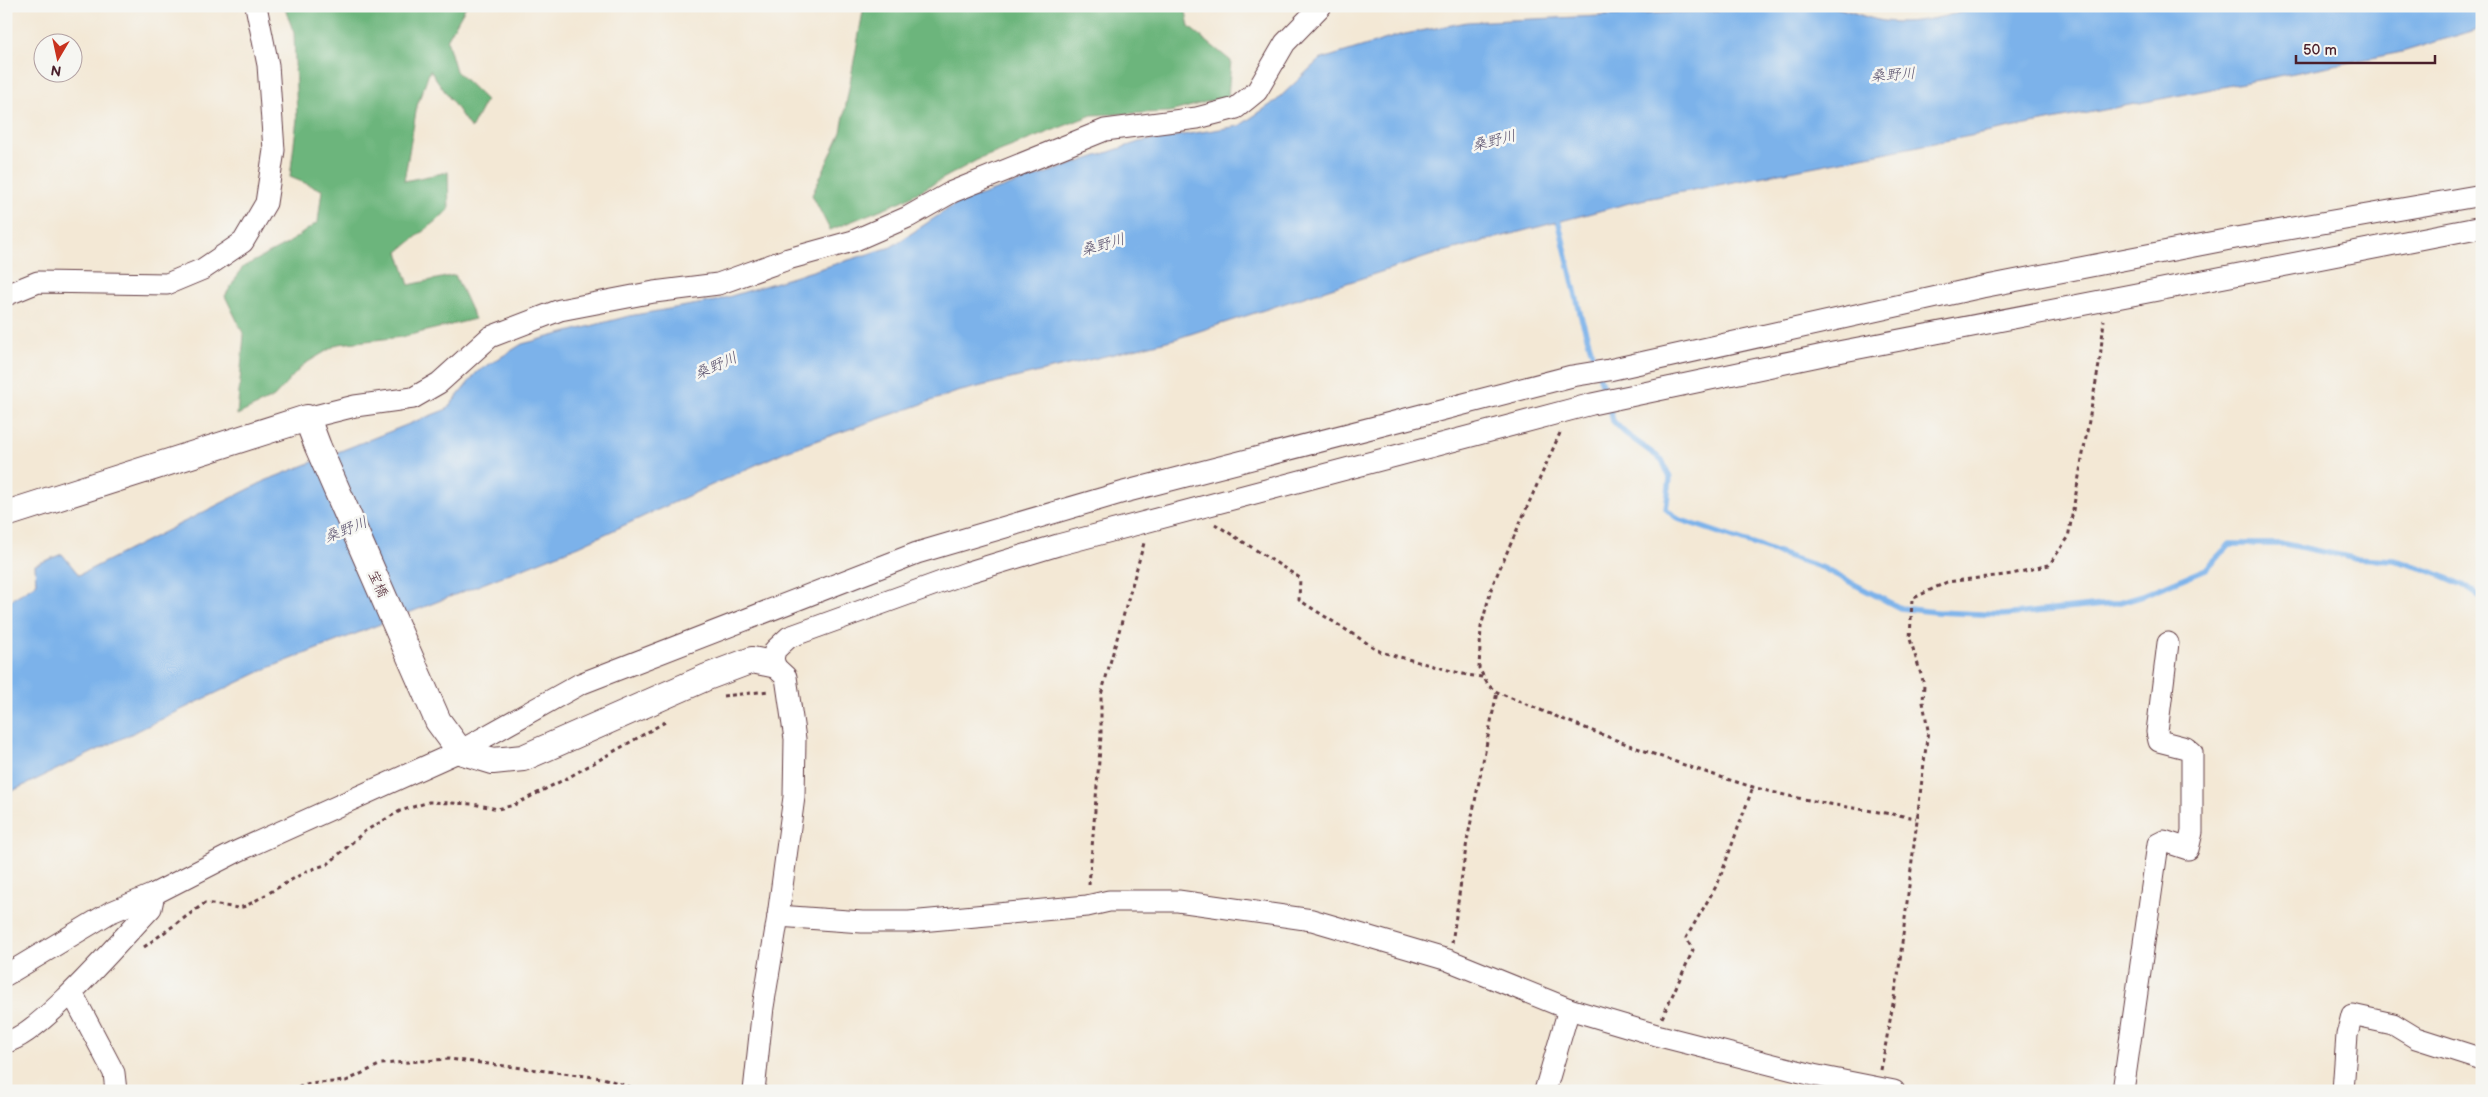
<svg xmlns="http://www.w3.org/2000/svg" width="2488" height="1097" viewBox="0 0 2488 1097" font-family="'Balsamiq Sans','Klee One',sans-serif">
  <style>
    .forest { fill: #6cb57c; stroke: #5b6a54 }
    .water { fill: #7bb2ea; stroke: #62688a }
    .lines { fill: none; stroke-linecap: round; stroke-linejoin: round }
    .stream { stroke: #7bb2ea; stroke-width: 5.5 }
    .minor-casing { stroke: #633d44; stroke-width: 23 }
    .tertiary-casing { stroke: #633d44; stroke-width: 28 }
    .path { stroke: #633d44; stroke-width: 3; stroke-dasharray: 4 4; stroke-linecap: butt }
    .minor { stroke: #fff; stroke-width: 21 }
    .tertiary { stroke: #fff; stroke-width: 26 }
    .labels { text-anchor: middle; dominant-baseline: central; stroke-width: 5; stroke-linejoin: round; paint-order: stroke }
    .street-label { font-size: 14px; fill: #4a1f2b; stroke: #f6f6f2 }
    .water-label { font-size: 15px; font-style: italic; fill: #5b526e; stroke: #f6f6f2 }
  </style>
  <rect width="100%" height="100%" fill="#f6f6f2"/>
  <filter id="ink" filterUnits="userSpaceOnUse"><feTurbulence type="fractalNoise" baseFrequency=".02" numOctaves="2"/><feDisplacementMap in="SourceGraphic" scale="10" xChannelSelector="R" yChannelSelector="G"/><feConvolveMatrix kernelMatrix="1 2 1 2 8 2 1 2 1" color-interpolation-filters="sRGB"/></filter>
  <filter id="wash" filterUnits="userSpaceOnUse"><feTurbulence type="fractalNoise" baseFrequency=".0096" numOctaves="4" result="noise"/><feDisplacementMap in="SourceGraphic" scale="20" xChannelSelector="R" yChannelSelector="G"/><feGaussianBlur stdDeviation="1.12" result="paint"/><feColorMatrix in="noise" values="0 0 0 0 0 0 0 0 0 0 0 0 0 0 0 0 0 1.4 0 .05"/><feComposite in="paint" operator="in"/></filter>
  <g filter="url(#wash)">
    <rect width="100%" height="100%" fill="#f3e8d5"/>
    <g class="forest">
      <polygon points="284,6 466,6 447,40 456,71 486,100 471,129 430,70 417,106 404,181 448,172 449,210 398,252 409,285 455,275 475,319 402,337 338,344 303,365 274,397 237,415 244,335 225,296 243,267 287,244 318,222 322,190 290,177 297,119 294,33"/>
      <polygon points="864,6 1185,6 1189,27 1231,61 1228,96 1170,112 1092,115 977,160 902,201 830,230 812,195 841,132"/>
    </g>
    <path class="water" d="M1820 6C1843 6 1862 18 1884 21 1919 25 1950 15 1983 6H2482V28L2402 52 1641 200 1439 253 1175 339 957 392 786 451 579 546 266 669 6 794V603L36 584 35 565 62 554 79 575 267 480 447 409 477 372 522 344 629 316 715 301 891 247 957 203 1139 142 1239 126 1276 101 1319 60 1400 35 1467 22Z"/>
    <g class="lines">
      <g class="stream">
        <polyline points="1557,215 1581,317 1606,397"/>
        <polyline points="1609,406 1613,421 1625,433 1662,460 1670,478 1666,509 1678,519 1823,568 1900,608 1936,612 2003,615 2113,604 2143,595 2206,569 2230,544 2285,544 2353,558 2393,560 2422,568 2463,585 2482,598"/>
      </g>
    </g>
  </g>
  <g filter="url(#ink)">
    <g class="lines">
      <defs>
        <g id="minor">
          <polyline points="6,295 38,282 167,284 203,269 243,242 266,203 274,150 268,65 256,6"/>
          <polyline points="307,418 355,406 413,398 439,383 490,337 560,310 654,292 718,284 788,259 853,241 908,217 952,192 1105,130 1197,118 1236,108 1257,91 1285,43 1321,6"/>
          <polyline points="778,916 862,922 909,922 1087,906 1109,901 1178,901 1312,920 1448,960 1569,1009 1660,1036 1813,1075 1894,1091"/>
          <polyline points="6,975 109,913 154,894 238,851 460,751 580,684 917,553 1124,492 1572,376 1609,370 1982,287 2230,239 2482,195"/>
          <polyline points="72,993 114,1073 116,1091"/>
          <path d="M6 1042C39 1036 124 936 151 908L154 894"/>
          <polyline points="754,1091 763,1007 778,916 794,797 795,739 786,677 772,664 775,650 789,637 969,572 1058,545 1592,404 1828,354 2482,227"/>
          <polyline points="1545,1091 1569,1009"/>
          <polyline points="2123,1091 2158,844 2164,841 2188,849 2192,832 2192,753 2186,748 2159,741 2157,732 2168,643"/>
          <polyline points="2343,1091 2347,1035 2352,1015 2393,1024 2416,1038 2482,1059"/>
        </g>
        <polyline id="tertiary" points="6,514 307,418 318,447 438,721 460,751 493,761 523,758 707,677 752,660 772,664"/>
      </defs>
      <use href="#minor" class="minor-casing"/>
      <use href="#tertiary" class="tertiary-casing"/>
      <g class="path">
        <path d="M1560 433 1492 586 1481 627 1479 668 1488 685 1497 692C1581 727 1665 761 1753 787 1806 802 1862 809 1916 818"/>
        <polyline points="1215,524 1300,578 1299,600 1381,652 1467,675 1482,677"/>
        <polyline points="723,696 769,691"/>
        <polyline points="1089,885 1101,736 1101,695 1144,543"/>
        <polyline points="1452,943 1467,841 1497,692"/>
        <polyline points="144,947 205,903 238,908 246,906 307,871 328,864 365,831 400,811 429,802 473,804 498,809 514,805 571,776 667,721"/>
        <polyline points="1662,1018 1693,950 1686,938 1718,883 1753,787"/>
        <polyline points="1881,1070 1898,976 1928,730 1923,702 1924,684 1910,639 1912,599 1947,582 2012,574 2049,565 2068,538 2100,359 2104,320"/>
        <polyline points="291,1091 306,1084 346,1081 381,1064 449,1059 603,1078 630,1087 651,1091"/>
      </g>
      <use href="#minor" class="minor"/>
      <use href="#tertiary" class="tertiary"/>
    </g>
  </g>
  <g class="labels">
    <g class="street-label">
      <text transform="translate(378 584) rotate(66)">宝橋</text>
    </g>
    <g class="water-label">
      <text transform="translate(1893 75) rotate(-4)">桑野川</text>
      <text transform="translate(1494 141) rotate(-14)">桑野川</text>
      <text transform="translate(1103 245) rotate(-16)">桑野川</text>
      <text transform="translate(716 366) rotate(-24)">桑野川</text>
      <text transform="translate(346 530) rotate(-22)">桑野川</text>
    </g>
  </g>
  <rect width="2488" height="1097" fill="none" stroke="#f6f6f2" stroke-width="25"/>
  <g transform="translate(58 58) rotate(189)"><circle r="24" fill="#f6f6f2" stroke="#b1a0a2"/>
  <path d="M0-4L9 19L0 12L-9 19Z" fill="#c8321e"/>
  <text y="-8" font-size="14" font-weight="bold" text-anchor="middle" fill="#4a1f2b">N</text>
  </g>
  <path d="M2296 55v8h139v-8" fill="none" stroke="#4a1f2b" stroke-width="2.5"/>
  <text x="2303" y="55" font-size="15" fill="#4a1f2b" stroke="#f6f6f2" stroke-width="4" paint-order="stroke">50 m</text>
</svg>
